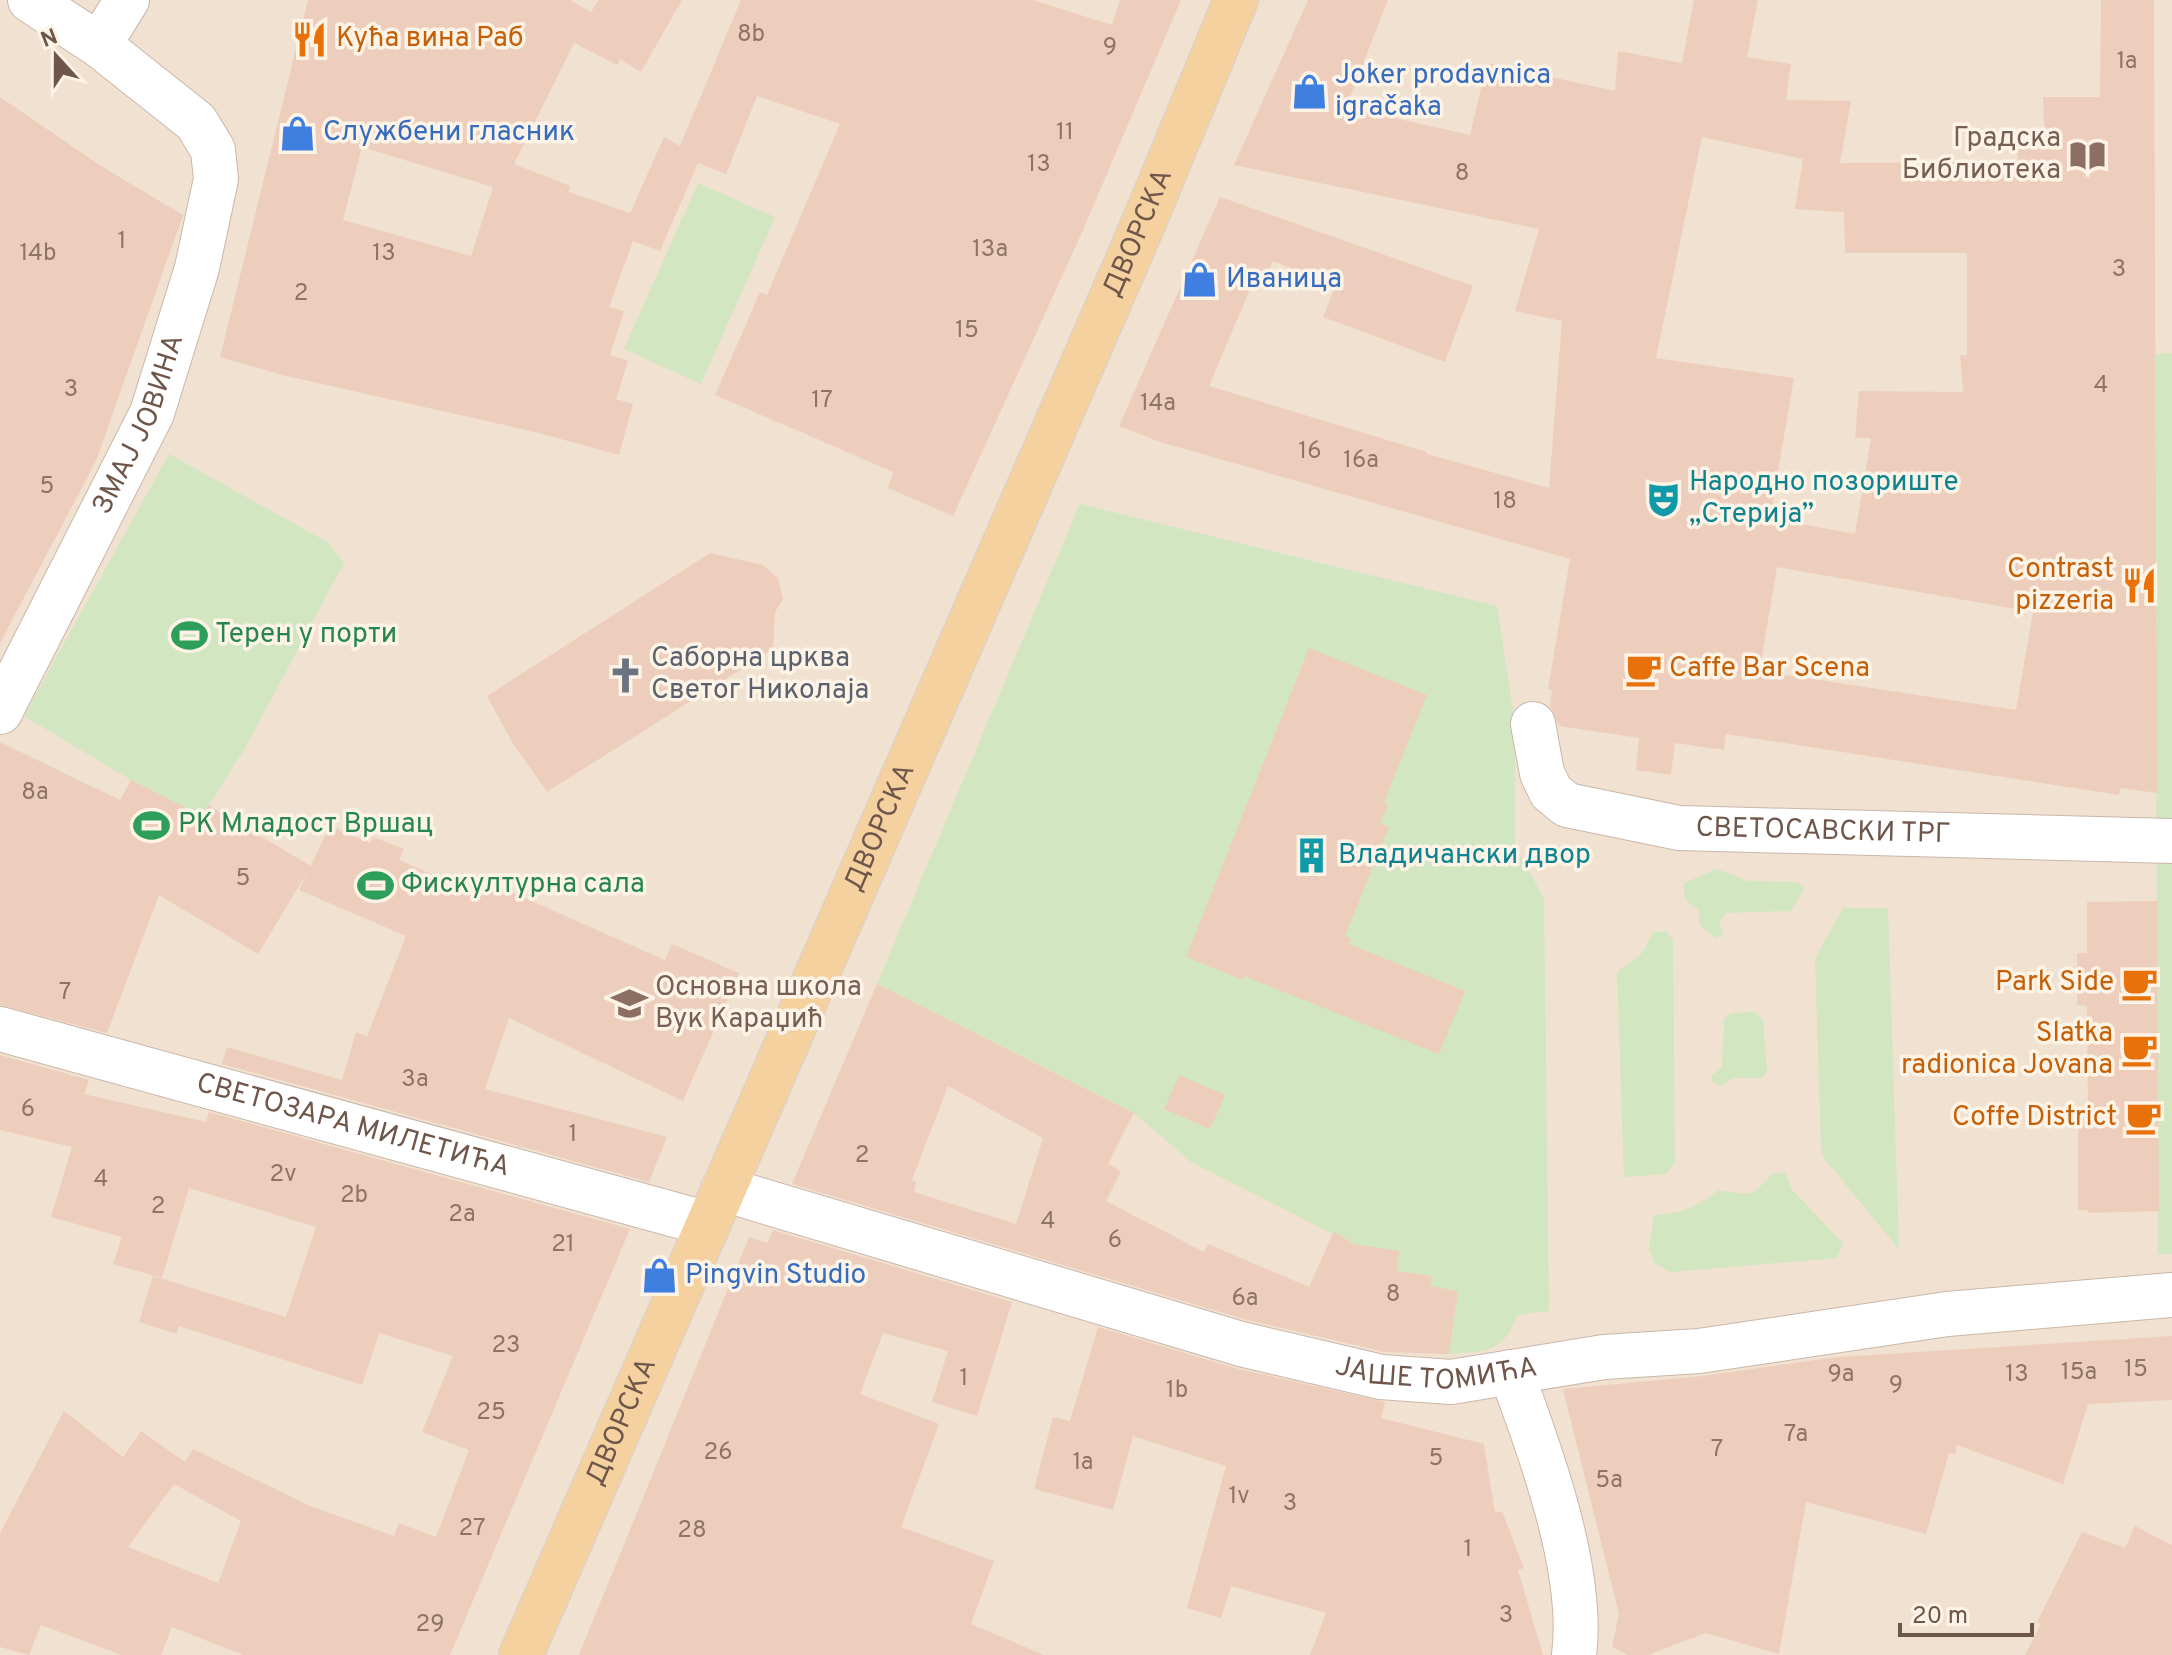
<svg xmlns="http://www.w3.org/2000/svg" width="2172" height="1655" viewBox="0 0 2172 1655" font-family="Overpass,sans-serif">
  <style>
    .residential { fill: #f1e1d1 }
    .green { fill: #d2e6c2 }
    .building { fill: #edcebc; fill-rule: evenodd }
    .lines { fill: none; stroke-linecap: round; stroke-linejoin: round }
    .minor-casing { stroke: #c9b7aa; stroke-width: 46 }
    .major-casing { stroke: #d7d0cd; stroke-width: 46 }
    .minor { stroke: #fff; stroke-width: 44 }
    .major { stroke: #f4d19f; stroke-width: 44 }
    .labels { text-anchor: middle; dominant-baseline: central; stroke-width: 7; stroke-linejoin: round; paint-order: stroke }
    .number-label { font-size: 24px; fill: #8e7467 }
    .food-label { font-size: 28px; fill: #c56008; stroke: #fdf4e7; text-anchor: end }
    .shop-label { font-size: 28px; fill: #366cbe; stroke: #fdf4e7; text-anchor: start }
    .education-label { font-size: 28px; fill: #785e54; stroke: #fdf4e7; text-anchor: end }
    .street-label { font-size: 28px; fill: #6f564b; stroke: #fdf4e7 }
    .culture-label { font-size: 28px; fill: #0d838f; stroke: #fdf4e7; text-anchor: start }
    .leisure-label { font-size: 28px; fill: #27864d; stroke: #fdf4e7; text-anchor: start }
    .worship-label { font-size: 28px; fill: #5b616d; stroke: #fdf4e7; text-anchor: start }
  </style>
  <rect width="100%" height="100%" fill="#faf0e2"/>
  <rect class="residential" x="0" y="0" width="2172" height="1655"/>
  <g class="green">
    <polygon points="698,183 775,217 701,384 624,349"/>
    <polygon points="2172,353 2172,1254 2158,1254 2155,354"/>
    <polygon points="169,454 329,543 344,563 245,748 202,816 131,780 24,716"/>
    <path d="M1080 504 1497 606 1515 723V845L1544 899 1549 1311 1517 1315C1503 1354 1486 1351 1449 1354L1458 1291 1430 1286 1432 1276 1397 1271 1399 1251 1353 1244 1191 1162 1134 1113 877 984Z"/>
    <path d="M1717 869 1748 881 1797 882 1805 888 1790 911 1726 913 1719 923 1723 934 1715 938 1699 925V910C1686 903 1683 898 1684 883Z"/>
    <polygon points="1843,908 1888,908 1899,1249 1823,1157 1821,1148 1815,959"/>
    <polygon points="1667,931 1673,941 1675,1162 1666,1174 1624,1177 1617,972 1643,952 1653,932"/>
    <polygon points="1755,1012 1763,1020 1767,1072 1762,1078 1732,1078 1721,1086 1714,1083 1711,1076 1722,1067 1724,1019 1731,1013"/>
    <path d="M1785 1172 1792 1190 1843 1243 1837 1258 1670 1272 1655 1264 1649 1249 1654 1215C1681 1214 1697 1207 1719 1190 1749 1195 1751 1198 1772 1174Z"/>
  </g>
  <g class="building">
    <path d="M308 0H570L591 12 599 0H682L641 72 620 59 617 65 574 43 514 164 570 186 569 192 630 213 664 137 680 146 741 0H1033L1112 25 1120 0H1181L1083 230 953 516 888 488 893 472 715 395 760 292 767 295 840 124 757 96 726 174 698 163 660 251 633 241 609 307 624 311 610 355 628 361 616 399 633 404 619 455 535 432 282 375 220 357ZM362 147 493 187 471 256 343 220Z"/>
    <path d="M1308 0H1388L1346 107 1470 135 1487 63 1615 91 1618 51 1682 63 1694 0H1758L1747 57 1791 64 1786 100 1851 101 1840 163 2018 162V149L2045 148 2043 97H2100L2101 0H2154L2157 793 2120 788 2119 795 1726 734 1724 750 1675 743 1671 775 1636 770 1639 738 1559 726 1550 706 1552 690 1548 689 1570 559 1160 442 1119 426 1220 197 1473 286 1445 362 1323 317 1335 287 1273 261 1262 286 1253 282 1209 386 1427 452V454L1549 488 1562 321 1515 311 1539 229 1234 165ZM1702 137 1803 159 1795 209 1844 212 1845 253H1967V355H1960L1963 392 1859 391 1855 438H1871L1855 534 1770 518 1794 378 1656 358ZM1777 567 2033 612 2016 710 1766 672 1768 663 1761 662Z"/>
    <polygon points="0,97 101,166 183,215 96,461 0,643"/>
    <polygon points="710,553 763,565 778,578 783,599 775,612 773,649 547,792 512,742 487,696"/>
    <polygon points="1309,648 1427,695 1384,802 1388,804 1380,823 1389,827 1345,936 1351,939 1349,944 1465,991 1439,1054 1244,976 1243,980 1186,957"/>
    <polygon points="0,742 120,800 131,780 202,816 208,805 311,866 258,954 159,895 107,1033 0,1005"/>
    <polygon points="330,826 370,843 373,837 404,849 399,860 482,896 488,882 665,960 672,944 739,973 683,1101 509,1018 485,1089 667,1137 649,1182 222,1064 227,1047 342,1080 356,1032 367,1036 406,936 299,890"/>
    <polygon points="2157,901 2159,1211 2089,1213 2088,1210 2078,1210 2078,1107 2088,1107 2087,1006 2077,1005 2077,953 2087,953 2087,902"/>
    <path d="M877 984 1134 1113 1108 1164 1121 1171 1106 1201 1204 1252 1208 1244 1309 1287 1334 1231 1353 1244 1399 1251 1397 1271 1432 1276 1430 1286 1458 1291 1449 1354 1385 1352 1247 1320 792 1184ZM948 1086 1043 1138 1016 1224 914 1192 916 1182 912 1180Z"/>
    <path d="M0 1055 89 1080 84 1094 206 1122 209 1112 630 1229 450 1655H243L172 1627 161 1655H122L41 1625 29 1655 0 1647V1533L64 1411 123 1457 141 1431 185 1462 193 1449 310 1506 394 1536 399 1523 436 1537 469 1450 422 1432 453 1356 379 1333 362 1385 179 1326 177 1334 139 1322 153 1276 286 1317 316 1227 189 1188 162 1278 113 1264 122 1237 51 1217 72 1147 0 1130ZM174 1484 241 1521 218 1583 128 1547Z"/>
    <polygon points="1179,1075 1225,1095 1210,1129 1164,1109"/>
    <polygon points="773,1230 1012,1302 977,1416 932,1402 948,1351 883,1333 860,1394 939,1424 901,1527 994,1561 971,1624 1044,1655 579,1655 749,1237 767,1243"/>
    <polygon points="1098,1327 1235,1368 1385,1402 1381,1418 1484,1444 1495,1513 1502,1511 1524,1568 1518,1570 1543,1655 1310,1655 1326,1613 1231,1586 1221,1618 1187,1608 1226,1466 1133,1436 1113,1510 1034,1489 1053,1417 1070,1421"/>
    <polygon points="2172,1336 2172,1400 2088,1404 2063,1484 1957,1445 1955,1454 1949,1453 1926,1534 1806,1502 1779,1654 1706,1633 1648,1655 1628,1655 1612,1647 1619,1614 1563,1389 1703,1376 1837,1357"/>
    <polygon points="2135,1526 2172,1545 2172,1655 2025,1655 2041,1624 2037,1622 2082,1532 2125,1548"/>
  </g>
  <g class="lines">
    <defs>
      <g id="minor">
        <polyline points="99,45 127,0"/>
        <path id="s1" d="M0 712 152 413 197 268 216 179 213 150 196 122 99 45 30 0"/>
        <path id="s2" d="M1533 724 1542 773 1551 792 1567 805 1679 828 2172 841"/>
        <path id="s3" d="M0 1029 708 1224"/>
        <path id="s4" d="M723 1189 1241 1344 1381 1377 1451 1382 1604 1357 1699 1351 1947 1314 2172 1295"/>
        <path d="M1511 1372C1540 1450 1585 1572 1574 1655"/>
      </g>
      <g id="major">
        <path id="s5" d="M521 1655 1139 234 1236 0"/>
      </g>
    </defs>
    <use href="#minor" class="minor-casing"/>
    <use href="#major" class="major-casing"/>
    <use href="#minor" class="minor"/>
    <use href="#major" class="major"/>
  </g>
  <defs>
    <symbol id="restaurant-bare" viewBox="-9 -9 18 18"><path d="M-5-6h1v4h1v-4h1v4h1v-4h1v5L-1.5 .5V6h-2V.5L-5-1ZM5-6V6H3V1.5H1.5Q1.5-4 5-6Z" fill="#e8710a" stroke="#fdf4e7" stroke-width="2.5" paint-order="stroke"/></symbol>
    <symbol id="shop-bare" viewBox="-9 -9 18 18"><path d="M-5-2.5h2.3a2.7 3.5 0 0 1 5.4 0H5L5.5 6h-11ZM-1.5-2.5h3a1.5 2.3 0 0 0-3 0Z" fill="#3f7fe0" stroke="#fdf4e7" stroke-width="2.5" paint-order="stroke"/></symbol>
    <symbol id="library-bare" viewBox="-9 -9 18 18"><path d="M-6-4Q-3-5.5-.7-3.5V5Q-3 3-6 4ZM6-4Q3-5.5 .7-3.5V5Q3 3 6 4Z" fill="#8d6e63" stroke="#fdf4e7" stroke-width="2.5" paint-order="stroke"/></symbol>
    <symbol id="theatre-bare" viewBox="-9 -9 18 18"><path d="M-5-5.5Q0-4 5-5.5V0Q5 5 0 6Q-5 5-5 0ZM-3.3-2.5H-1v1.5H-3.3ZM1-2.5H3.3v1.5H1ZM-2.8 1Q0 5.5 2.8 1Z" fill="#0f9aa8" stroke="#fdf4e7" stroke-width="2.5" paint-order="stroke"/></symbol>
    <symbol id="stadium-bare" viewBox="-9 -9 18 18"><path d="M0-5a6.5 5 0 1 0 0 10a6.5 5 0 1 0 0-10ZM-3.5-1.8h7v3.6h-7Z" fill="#2e9e5b" stroke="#fdf4e7" stroke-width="2.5" paint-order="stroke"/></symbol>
    <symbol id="cafe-bare" viewBox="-9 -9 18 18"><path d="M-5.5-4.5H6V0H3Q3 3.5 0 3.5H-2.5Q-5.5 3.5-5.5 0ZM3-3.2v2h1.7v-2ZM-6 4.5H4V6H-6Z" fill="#e8710a" stroke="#fdf4e7" stroke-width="2.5" paint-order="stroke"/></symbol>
    <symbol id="church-bare" viewBox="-9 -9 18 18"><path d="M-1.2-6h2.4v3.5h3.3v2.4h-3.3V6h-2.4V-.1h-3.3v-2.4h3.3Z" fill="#6b7280" stroke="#fdf4e7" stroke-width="2.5" paint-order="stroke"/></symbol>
    <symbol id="building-bare" viewBox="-9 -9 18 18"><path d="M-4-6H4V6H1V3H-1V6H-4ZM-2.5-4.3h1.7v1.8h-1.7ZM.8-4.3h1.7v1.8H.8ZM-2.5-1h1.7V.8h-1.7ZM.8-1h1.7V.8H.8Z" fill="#0f9aa8" stroke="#fdf4e7" stroke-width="2.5" paint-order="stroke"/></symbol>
    <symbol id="school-bare" viewBox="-9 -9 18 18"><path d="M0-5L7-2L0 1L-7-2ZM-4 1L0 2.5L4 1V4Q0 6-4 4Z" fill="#8d6e63" stroke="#fdf4e7" stroke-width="2.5" paint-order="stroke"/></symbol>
  </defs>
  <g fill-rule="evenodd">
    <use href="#restaurant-bare" x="284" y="14" width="51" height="51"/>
    <use href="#shop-bare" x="1284" y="66" width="51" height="51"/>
    <use href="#shop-bare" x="272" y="108" width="51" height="51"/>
    <use href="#library-bare" x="2062" y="130" width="51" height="51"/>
    <use href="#shop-bare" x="1174" y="254" width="51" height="51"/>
    <use href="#theatre-bare" x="1638" y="474" width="51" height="51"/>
    <use href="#restaurant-bare" x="2114" y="560" width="51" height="51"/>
    <use href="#stadium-bare" x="164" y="610" width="51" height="51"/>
    <use href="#cafe-bare" x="1618" y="644" width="51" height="51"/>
    <use href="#church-bare" x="600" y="650" width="51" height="51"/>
    <use href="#stadium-bare" x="126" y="800" width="51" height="51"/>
    <use href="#building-bare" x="1286" y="830" width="51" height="51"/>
    <use href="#stadium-bare" x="350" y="860" width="51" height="51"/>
    <use href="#cafe-bare" x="2114" y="958" width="51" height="51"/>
    <use href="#school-bare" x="604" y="978" width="51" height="51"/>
    <use href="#cafe-bare" x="2114" y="1024" width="51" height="51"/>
    <use href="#cafe-bare" x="2118" y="1092" width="51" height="51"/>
    <use href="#shop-bare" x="634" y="1250" width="51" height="51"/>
  </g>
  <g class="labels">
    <g class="number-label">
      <text x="751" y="35">8b</text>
      <text x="1110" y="48">9</text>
      <text x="2127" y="62">1a</text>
      <text x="1065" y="133">11</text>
      <text x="1039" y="165">13</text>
      <text x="1462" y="174">8</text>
      <text x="122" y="242">1</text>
      <text x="990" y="250">13a</text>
      <text x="38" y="254">14b</text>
      <text x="384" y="254">13</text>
      <text x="2119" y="270">3</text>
      <text x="301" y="294">2</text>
      <text x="967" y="331">15</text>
      <text x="2101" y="386">4</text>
      <text x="71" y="390">3</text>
      <text x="822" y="401">17</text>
      <text x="1158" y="404">14a</text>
      <text x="1310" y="452">16</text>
      <text x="1361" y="461">16a</text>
      <text x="47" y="487">5</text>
      <text x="1505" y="502">18</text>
      <text x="35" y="793">8a</text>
      <text x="243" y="879">5</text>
      <text x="65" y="993">7</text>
      <text x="415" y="1080">3a</text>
      <text x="28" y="1110">6</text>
      <text x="573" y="1135">1</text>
      <text x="862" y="1156">2</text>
      <text x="283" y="1175">2v</text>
      <text x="101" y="1180">4</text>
      <text x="354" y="1196">2b</text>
      <text x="158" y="1207">2</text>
      <text x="462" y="1215">2a</text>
      <text x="1048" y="1222">4</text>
      <text x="1115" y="1241">6</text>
      <text x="563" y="1245">21</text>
      <text x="1393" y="1295">8</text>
      <text x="1245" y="1299">6a</text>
      <text x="506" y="1346">23</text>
      <text x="2136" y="1370">15</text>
      <text x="2079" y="1373">15a</text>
      <text x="1841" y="1375">9a</text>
      <text x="2017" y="1375">13</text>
      <text x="964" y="1379">1</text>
      <text x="1896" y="1386">9</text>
      <text x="1177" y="1391">1b</text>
      <text x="491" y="1413">25</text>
      <text x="1796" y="1435">7a</text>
      <text x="1717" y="1450">7</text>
      <text x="718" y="1453">26</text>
      <text x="1436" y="1459">5</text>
      <text x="1083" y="1463">1a</text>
      <text x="1609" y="1481">5a</text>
      <text x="1239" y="1497">1v</text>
      <text x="1290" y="1504">3</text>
      <text x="472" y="1529">27</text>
      <text x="692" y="1531">28</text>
      <text x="1468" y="1550">1</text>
      <text x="1506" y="1616">3</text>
      <text x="430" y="1625">29</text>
    </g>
    <g class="food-label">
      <text x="336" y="39" text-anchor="start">Кућа вина Раб</text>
      <text x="2114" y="570">Contrast<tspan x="2114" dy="32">pizzeria</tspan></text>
      <text x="1669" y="669" text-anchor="start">Caffe Bar Scena</text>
      <text x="2114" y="983">Park Side</text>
      <text x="2113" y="1034">Slatka<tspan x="2113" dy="32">radionica Jovana</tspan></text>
      <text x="2117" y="1118">Coffe District</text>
    </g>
    <g class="shop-label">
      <text x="1335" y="76">Joker prodavnica<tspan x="1335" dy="32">igračaka</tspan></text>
      <text x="323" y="133">Службени гласник</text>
      <text x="1226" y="280">Иваница</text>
      <text x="685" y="1276">Pingvin Studio</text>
    </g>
    <g class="education-label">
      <text x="2061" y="139">Градска<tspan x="2061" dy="32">Библиотека</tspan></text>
      <text x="655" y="988" text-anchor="start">Основна школа<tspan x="655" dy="32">Вук Караџић</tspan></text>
    </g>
    <g class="street-label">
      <text stroke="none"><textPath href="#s5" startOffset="1550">ДВОРСКА</textPath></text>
      <text stroke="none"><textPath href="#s1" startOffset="320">ЗМАЈ ЈОВИНА</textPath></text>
      <text stroke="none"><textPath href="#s5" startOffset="902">ДВОРСКА</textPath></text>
      <text stroke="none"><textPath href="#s2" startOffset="350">СВЕТОСАВСКИ ТРГ</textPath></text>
      <text stroke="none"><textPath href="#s3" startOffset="366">СВЕТОЗАРА МИЛЕТИЋА</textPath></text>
      <text stroke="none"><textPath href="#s4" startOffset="740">ЈАШЕ ТОМИЋА</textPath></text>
      <text stroke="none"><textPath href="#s5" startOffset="254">ДВОРСКА</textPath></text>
    </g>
    <g class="culture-label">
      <text x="1689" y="483">Народно позориште<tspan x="1689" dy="32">„Стерија”</tspan></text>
      <text x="1338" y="856">Владичански двор</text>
    </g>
    <g class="leisure-label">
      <text x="215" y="635">Терен у порти</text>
      <text x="178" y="825">РК Младост Вршац</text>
      <text x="401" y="885">Фискултурна сала</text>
    </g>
    <g class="worship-label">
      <text x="651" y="659">Саборна црква<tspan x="651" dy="32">Светог Николаја</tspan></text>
    </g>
  </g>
  <g transform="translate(56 56) rotate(339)" stroke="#fdf4e7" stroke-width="6" paint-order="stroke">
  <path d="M0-6L14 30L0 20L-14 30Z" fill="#6f564b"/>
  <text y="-12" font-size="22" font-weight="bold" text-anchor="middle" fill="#6f564b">N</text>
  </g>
  <path d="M1900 1623v12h132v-12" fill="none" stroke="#6f564b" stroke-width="4"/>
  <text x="1912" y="1623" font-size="24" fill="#6f564b" stroke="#fdf4e7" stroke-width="6" paint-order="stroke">20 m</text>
</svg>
